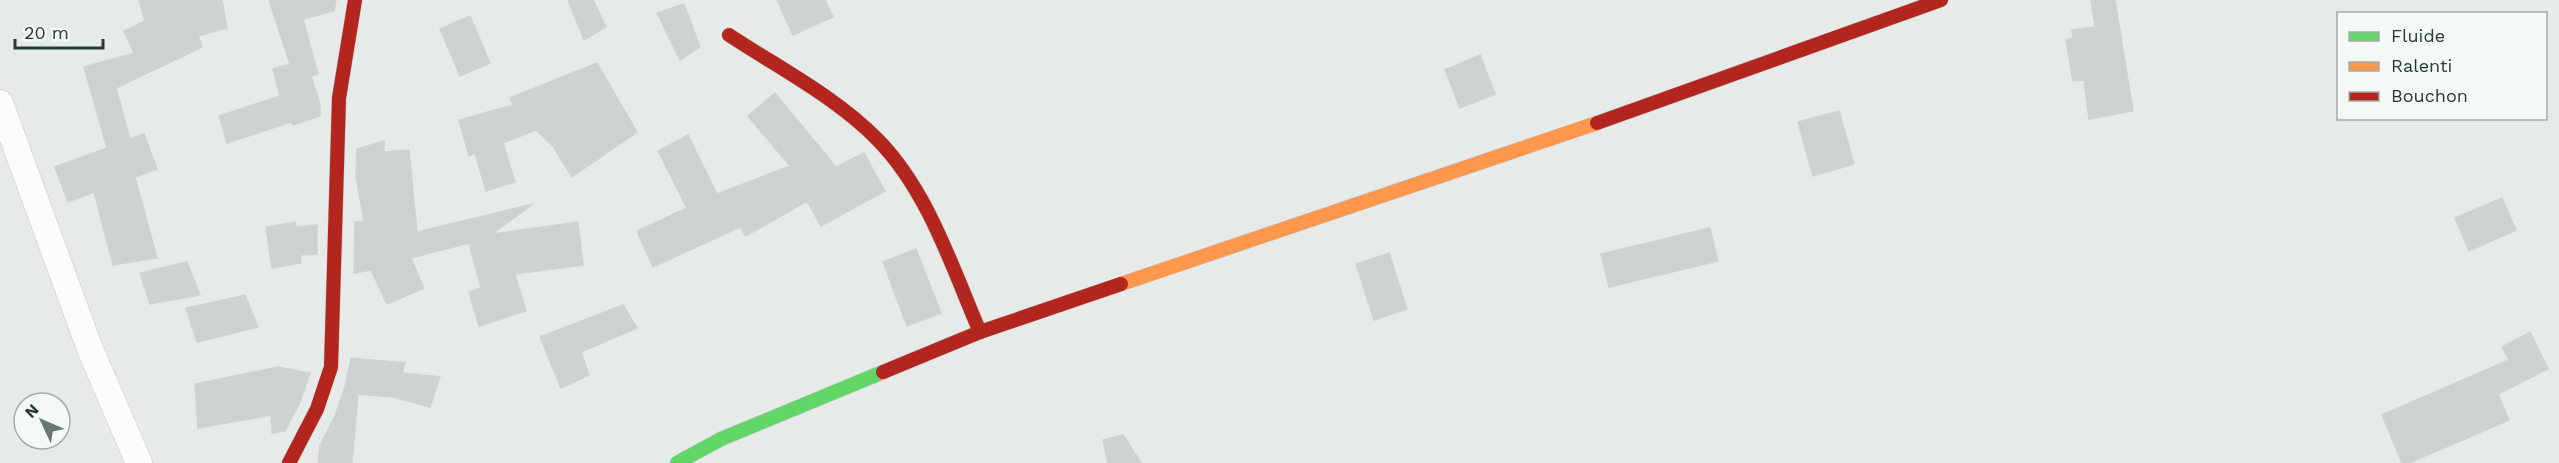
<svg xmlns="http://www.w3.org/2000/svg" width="2559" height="463" viewBox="0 0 2559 463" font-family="'Work Sans',sans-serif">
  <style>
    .building { fill: #cdd1cf; stroke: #cfd3d1; stroke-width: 1.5 }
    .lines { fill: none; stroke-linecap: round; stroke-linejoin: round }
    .street-casing { stroke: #c3c7c5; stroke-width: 27 }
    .fast-casing { stroke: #c2c7c5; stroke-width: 15 }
    .slow-casing { stroke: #c2c7c5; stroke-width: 15 }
    .jam-casing { stroke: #c2c7c5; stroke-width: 15 }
    .street { stroke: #fbfcfc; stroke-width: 26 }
    .fast { stroke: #63d668; stroke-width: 14 }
    .slow { stroke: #ff974d; stroke-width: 14 }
    .jam { stroke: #b3261e; stroke-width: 14 }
  </style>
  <rect width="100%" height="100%" fill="#e6eae8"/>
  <g class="building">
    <polygon points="139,0 222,0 227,28 198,36 202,47 116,88 130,139 144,134 157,169 135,177 157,258 113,265 94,192 68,202 55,167 107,148 84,67 134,53 124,31 145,21"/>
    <polygon points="269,0 336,0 334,11 303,19 318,74 311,76 320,104 320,116 293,125 291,122 227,143 219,116 280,96 273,69 290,64"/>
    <polygon points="568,0 593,0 606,27 584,40"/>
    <polygon points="777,0 825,0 833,17 793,35"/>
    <polygon points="2091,0 2115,0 2133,111 2089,119 2084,80 2073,81 2066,40 2073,38 2072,30 2095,27"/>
    <polygon points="684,4 700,47 680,60 657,13"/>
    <polygon points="470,16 490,63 460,76 440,29"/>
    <polygon points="1480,55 1495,94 1460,108 1445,70"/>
    <polygon points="597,63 637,132 572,177 553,146 536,130 503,143 515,182 486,191 475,153 469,156 459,120 513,105 510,98"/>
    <polygon points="775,93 836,167 864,153 885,191 821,226 807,201 746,236 740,227 653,267 637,231 687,208 658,151 688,135 717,194 790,166 748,116"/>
    <polygon points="1839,111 1854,164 1813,176 1798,122"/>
    <polygon points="384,141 384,152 409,150 417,232 533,204 492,234 578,222 583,265 515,274 526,311 479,326 469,292 481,288 469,243 411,258 424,288 387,304 371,270 354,273 355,222 364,221 356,177 357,149"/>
    <polygon points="2502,198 2516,230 2469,251 2455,218"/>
    <polygon points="295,222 296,227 317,225 317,254 300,255 301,263 272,268 266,227"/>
    <polygon points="1710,228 1718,261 1609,287 1601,254"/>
    <polygon points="916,249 941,313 907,326 883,262"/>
    <polygon points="1389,253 1407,309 1374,320 1356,264"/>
    <polygon points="187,262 200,295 150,304 140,273"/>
    <polygon points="245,295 258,327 197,342 186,308"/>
    <polygon points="623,305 637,328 581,352 589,375 561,388 540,337"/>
    <polygon points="2530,332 2548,369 2498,394 2509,420 2409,463 2402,463 2382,415 2509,360 2502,347"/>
    <polygon points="351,358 405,363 402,373 440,377 430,407 393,397 358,394 352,463 318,463 320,446 335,416 345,387"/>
    <polygon points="278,367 310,373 300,402 285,431 272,433 271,415 198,428 195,384"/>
    <polygon points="1123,435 1141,463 1108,463 1103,440"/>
  </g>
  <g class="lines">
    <defs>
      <polyline id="street" points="0,103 90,349 139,463"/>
      <polyline id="fast" points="677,463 721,439 883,372"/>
      <polyline id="slow" points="1121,284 1597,123"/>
      <g id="jam">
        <path d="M729 35C779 68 836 97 878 140 928 191 952 267 980 332"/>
        <polyline points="1597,123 1941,0"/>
        <polyline points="883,372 980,332 1121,284"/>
        <polyline points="289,463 317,409 331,367 339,98 355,0"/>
      </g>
    </defs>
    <use href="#street" class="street-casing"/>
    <use href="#fast" class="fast-casing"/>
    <use href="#slow" class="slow-casing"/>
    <use href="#jam" class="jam-casing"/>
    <use href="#street" class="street"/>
    <use href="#fast" class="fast"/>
    <use href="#slow" class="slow"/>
    <use href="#jam" class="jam"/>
  </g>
  <rect x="2337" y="12" width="210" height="108" fill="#f4f9f6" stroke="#a2ada9" stroke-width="1.5"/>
  <rect x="2349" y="32" width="30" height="9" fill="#63d668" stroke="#a2ada9" stroke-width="1.5"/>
  <text x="2391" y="42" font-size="18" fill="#263b35">Fluide</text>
  <rect x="2349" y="62" width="30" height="9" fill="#ff974d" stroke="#a2ada9" stroke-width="1.5"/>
  <text x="2391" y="72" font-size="18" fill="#263b35">Ralenti</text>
  <rect x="2349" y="92" width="30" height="9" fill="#b3261e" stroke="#a2ada9" stroke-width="1.5"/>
  <text x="2391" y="102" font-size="18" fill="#263b35">Bouchon</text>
  <g transform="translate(42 421) rotate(314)"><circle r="28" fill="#f4f9f6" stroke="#a2ada9" stroke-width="1.5"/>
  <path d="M0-4.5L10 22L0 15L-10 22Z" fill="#697874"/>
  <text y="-9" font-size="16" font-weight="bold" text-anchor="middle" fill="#263b35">N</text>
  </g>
  <path d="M15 39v9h88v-9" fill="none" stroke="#263b35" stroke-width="3"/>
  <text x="24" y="39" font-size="18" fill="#263b35" stroke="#f4f9f6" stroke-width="4.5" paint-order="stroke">20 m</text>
</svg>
